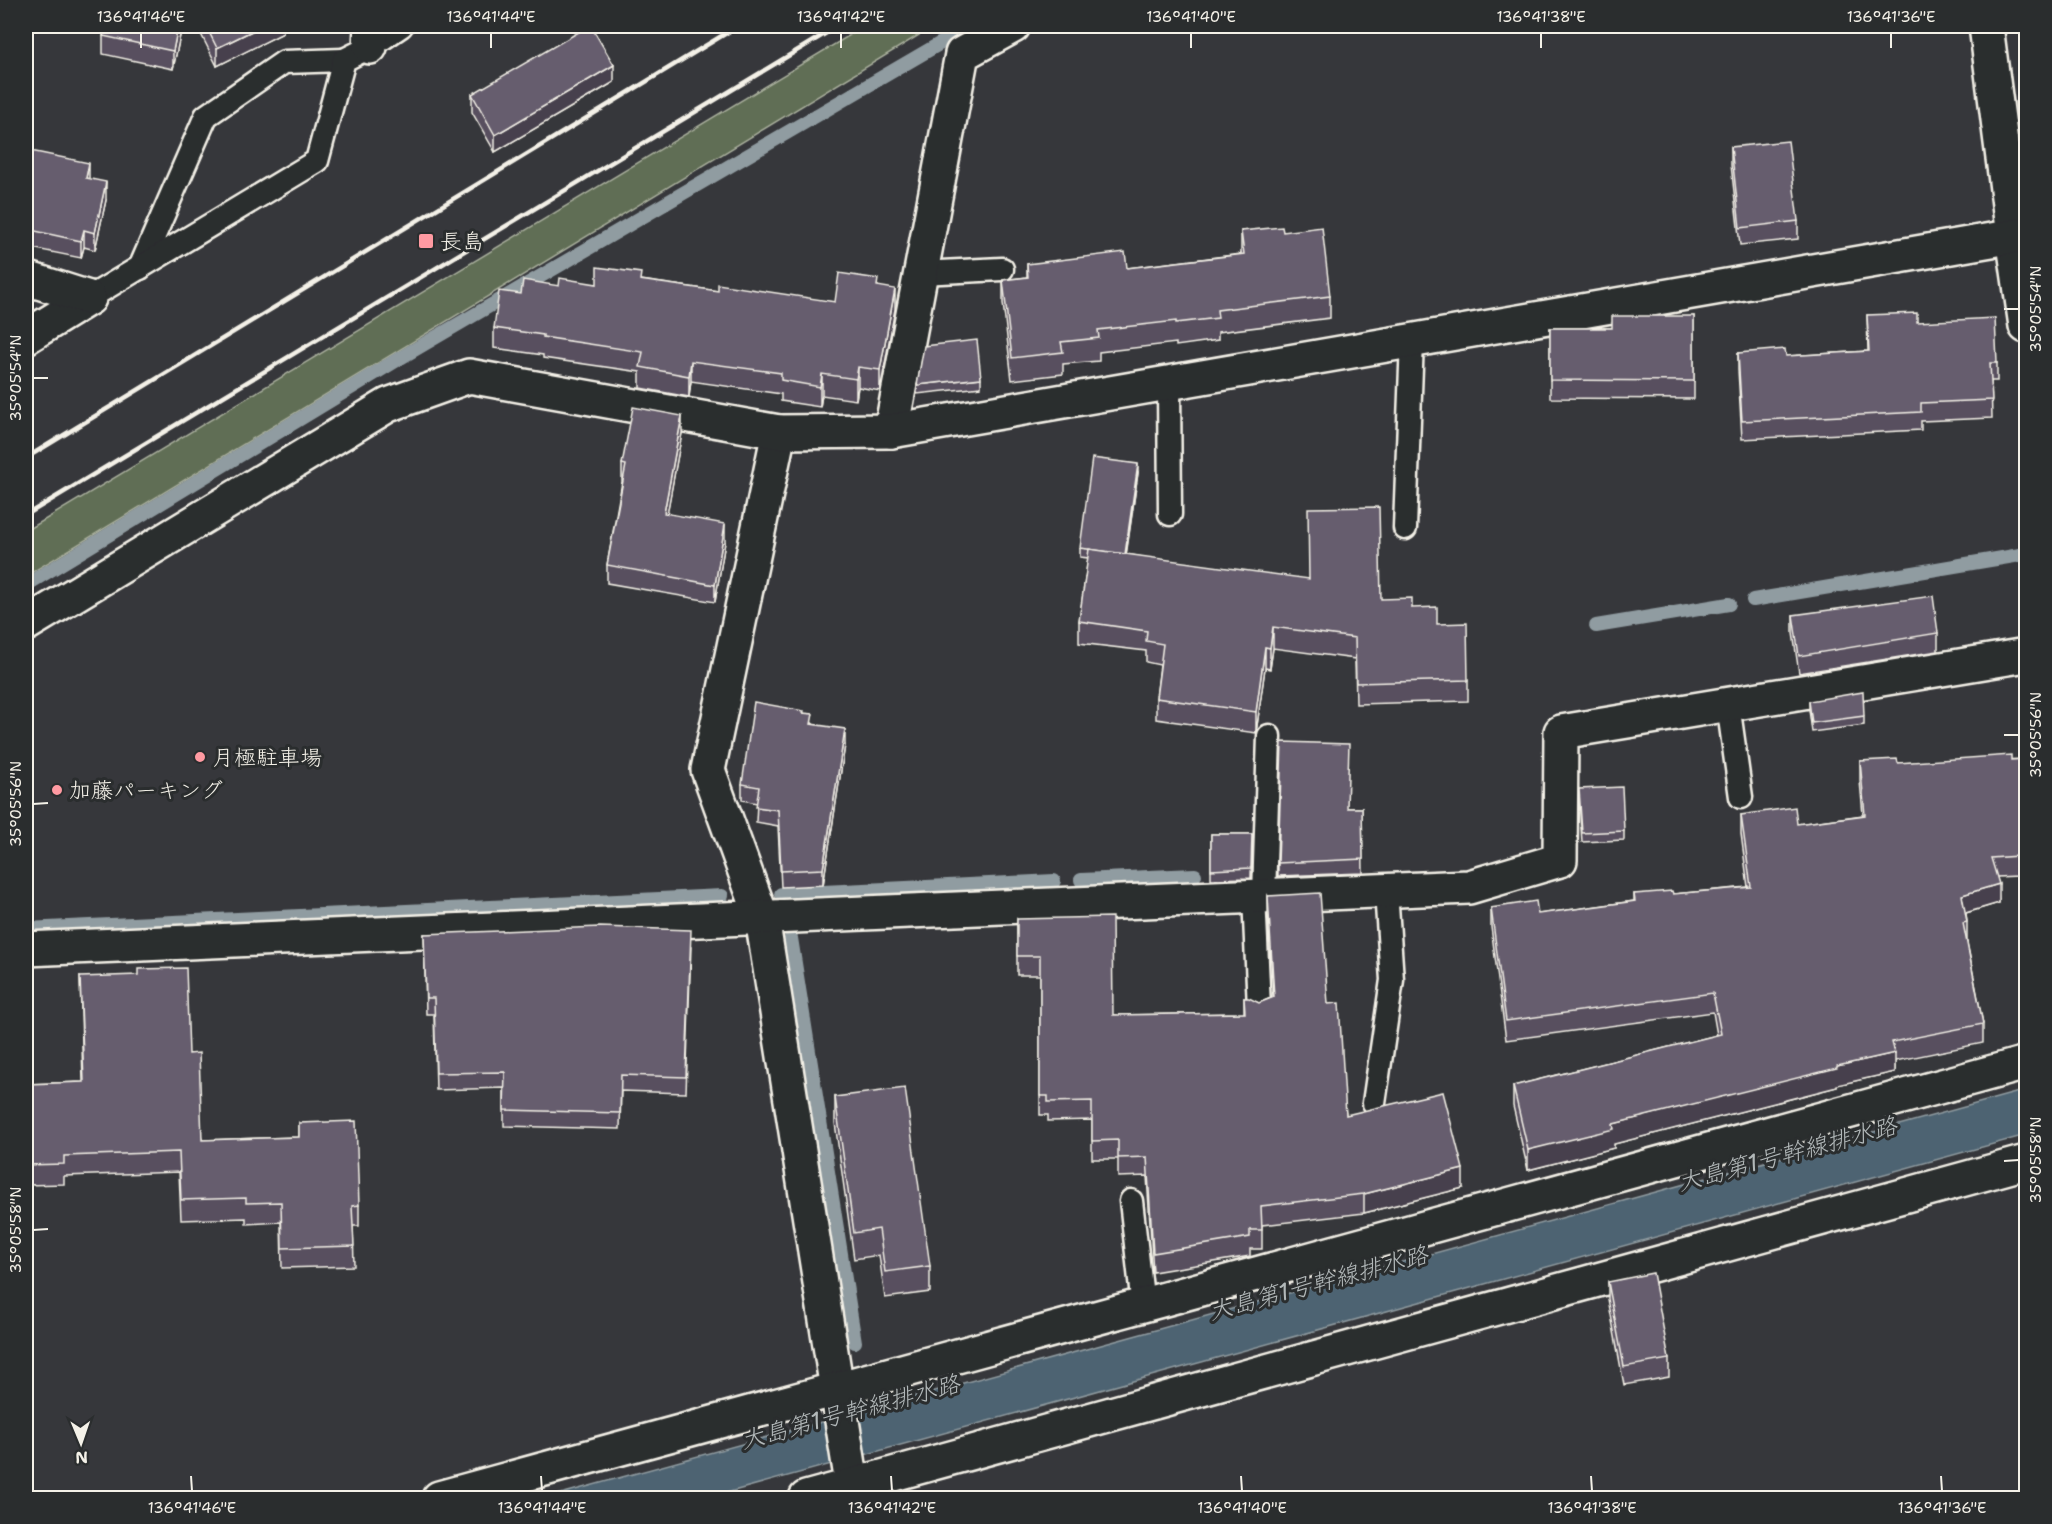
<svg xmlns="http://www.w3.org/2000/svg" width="2052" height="1524" viewBox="0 0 2052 1524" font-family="'Shantell Sans','Klee One',sans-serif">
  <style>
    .green { fill: #616e55; stroke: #aab09e; stroke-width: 1.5 }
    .water { fill: #4e6372; stroke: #909ca1; stroke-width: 1.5 }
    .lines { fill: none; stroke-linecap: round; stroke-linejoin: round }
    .stream { stroke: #909ca1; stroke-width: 14 }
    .lane-casing { stroke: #f4f1e8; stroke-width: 27 }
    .street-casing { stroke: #f4f1e8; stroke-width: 38 }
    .secondary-casing { stroke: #f4f1e8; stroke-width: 38 }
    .lane { stroke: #2a2d2e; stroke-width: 22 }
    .street { stroke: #2a2d2e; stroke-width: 33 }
    .secondary { stroke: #2a2d2e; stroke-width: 33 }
    .rail { stroke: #f4f1e8; stroke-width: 4.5 }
    .wall { fill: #58505f; stroke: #f4f1e8; stroke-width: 1.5 }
    .shaded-wall { fill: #47414d; stroke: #f4f1e8; stroke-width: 1.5 }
    .building { fill: #665d6e; stroke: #f4f1e8; stroke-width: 1.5 }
    .ticks { fill: none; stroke: #f4f1e8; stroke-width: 2 }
    .poi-dot { fill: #ff9aa2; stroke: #2a2d2e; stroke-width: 2 }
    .labels { text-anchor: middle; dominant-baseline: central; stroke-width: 6; stroke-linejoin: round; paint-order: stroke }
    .poi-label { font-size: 22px; fill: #f4f1e8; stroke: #2a2d2e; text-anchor: start }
    .water-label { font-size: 24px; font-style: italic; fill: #b2b8b9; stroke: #2a2d2e }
    .neatline { fill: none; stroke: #f4f1e8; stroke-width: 2 }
    .ticks-label { font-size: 15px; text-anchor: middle; fill: #f4f1e8 }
  </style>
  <rect width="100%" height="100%" fill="#36373b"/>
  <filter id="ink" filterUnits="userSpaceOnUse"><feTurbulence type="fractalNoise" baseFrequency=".0167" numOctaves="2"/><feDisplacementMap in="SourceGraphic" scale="12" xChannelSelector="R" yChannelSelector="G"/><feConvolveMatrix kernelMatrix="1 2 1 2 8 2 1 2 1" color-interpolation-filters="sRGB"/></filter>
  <g filter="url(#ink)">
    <polygon class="green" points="865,26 934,26 26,576 26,531"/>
    <polygon class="water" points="2026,1090 2026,1135 708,1498 546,1498"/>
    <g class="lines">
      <g class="stream">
        <polyline points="26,585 402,357 970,26"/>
        <polyline points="1753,600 2026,554"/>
        <polyline points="1596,626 1729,604"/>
        <polyline points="1081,880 1195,875"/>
        <polyline points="781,894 1054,881"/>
        <polyline points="26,929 722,896"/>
        <polyline points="791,938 855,1342"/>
      </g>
      <defs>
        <g id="lane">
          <polyline points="140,268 206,116 284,62 344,60"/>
          <polyline points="920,273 1002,269"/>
          <polyline points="89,298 317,161 344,60 370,47 401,26"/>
          <polyline points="1169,383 1170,514"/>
          <polyline points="1405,528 1412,340"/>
          <polyline points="1728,704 1741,797"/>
          <polyline points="1254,896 1259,1008"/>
          <polyline points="1264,896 1269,736"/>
          <polyline points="1374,1103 1392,980 1386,891"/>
          <polyline points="1131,1201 1143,1306"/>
        </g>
        <g id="street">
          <polyline points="1986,26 2013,236 2026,326"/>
          <polyline points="370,47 371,26"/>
          <polyline points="26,337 89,298"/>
          <polyline points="891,431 962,54 1013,26"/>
          <polyline points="779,432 708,770 762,918 850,1471 856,1485 858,1498"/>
          <polyline points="26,624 388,405 469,376 779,432 891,431 2026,234"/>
          <polyline points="26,949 1469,887 1560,860 1561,732 2026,655"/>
          <polyline points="439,1498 2026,1063"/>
          <polyline points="806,1498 2026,1162"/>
        </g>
        <polyline id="secondary" points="26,278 89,298"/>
      </defs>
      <use href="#lane" class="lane-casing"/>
      <use href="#street" class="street-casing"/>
      <use href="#secondary" class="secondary-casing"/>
      <use href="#lane" class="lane"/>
      <use href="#street" class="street"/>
      <use href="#secondary" class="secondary"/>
      <g class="rail">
        <polyline points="26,458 738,26"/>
        <polyline points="26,515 838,26"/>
      </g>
    </g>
    <g class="wall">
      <polygon points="106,26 182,26 173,69 103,54 103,36"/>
      <polygon points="197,26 290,26 283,29 283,33 217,66"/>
      <polygon points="614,82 495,152 472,112 472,94"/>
      <polygon points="1731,147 1798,221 1798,239 1740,245 1731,165"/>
      <polygon points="26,150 89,179 106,200 95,250 84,247 81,258 26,247"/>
      <polygon points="1241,231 1283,232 1330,296 1330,318 1218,332 1218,340 1176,346 1176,343 1099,352 1099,361 1063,364 1063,374 1012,380 1003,303 1003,280 1027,277 1027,264 1127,268 1241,254"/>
      <polygon points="641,280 718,291 835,302 878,286 895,309 880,391 858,387 856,400 822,395 820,407 781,401 781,394 691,381 689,397 640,388 640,372 543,358 543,355 494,348 494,328 559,286 597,284"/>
      <polygon points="1867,315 1917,322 1997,363 1997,381 1991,381 1992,418 1921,421 1921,430 1742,439 1738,370 1738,353 1786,356 1868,351"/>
      <polygon points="1694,316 1694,399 1550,398 1550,328 1612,328"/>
      <polygon points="981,378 981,387 917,394 917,385"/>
      <polygon points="682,433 667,513 725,542 715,602 607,583 607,565 622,482 622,464"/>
      <polygon points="1138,473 1126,554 1381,599 1412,608 1437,624 1468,680 1468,701 1356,704 1355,659 1273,648 1270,669 1265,668 1256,733 1156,719 1156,698 1160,665 1146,662 1146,651 1079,643 1079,621 1088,558 1080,557 1080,548"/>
      <polygon points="1793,615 1938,633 1938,651 1799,673 1793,633"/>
      <polygon points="1809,701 1864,716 1864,725 1812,732 1809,710"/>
      <polygon points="804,713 813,724 845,745 823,885 781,887 778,826 756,822 757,803 742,800 742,784"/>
      <polygon points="2026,759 2026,869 2018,870 2018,876 1997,877 1999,903 1966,913 1967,922 1967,942 1983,1024 1983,1043 1895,1061 1895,1072 1837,1085 1837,1087 1614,1144 1614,1148 1528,1170 1513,1106 1513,1086 1717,1035 1713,1012 1506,1040 1491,927 1491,908 1538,914 1634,901 1634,894 1673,894 1748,887 1741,834 1741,815 1797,824 1863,815 1860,781 1860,761 1898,763"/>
      <polygon points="1579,798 1624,831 1624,840 1582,842"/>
      <polygon points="1347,808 1362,808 1363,873 1278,876 1278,863"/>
      <polygon points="1211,834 1252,834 1251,878 1211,879"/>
      <polygon points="1268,896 1328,1004 1346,1115 1463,1188 1364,1213 1262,1225 1262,1249 1250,1249 1250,1256 1153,1272 1147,1176 1118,1177 1118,1159 1092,1159 1092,1120 1048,1121 1048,1115 1040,1115 1040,975 1017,975 1017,919 1113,1015 1244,1013 1244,998 1259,1003 1273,997 1268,914"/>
      <polygon points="424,934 691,947 686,1093 621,1091 620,1129 504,1126 504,1088 436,1090 434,1014 426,1014"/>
      <polygon points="80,977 189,1054 202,1140 299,1137 299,1123 359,1205 359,1226 353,1226 354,1266 282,1268 281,1222 246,1224 246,1218 181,1220 179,1172 64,1176 64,1184 26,1185 26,1084 83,1082"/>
      <polygon points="835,1097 930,1266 930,1292 885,1298 879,1255 854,1259 835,1123"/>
      <polygon points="1608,1282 1669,1359 1669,1377 1624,1385 1608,1299"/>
    </g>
    <g class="shaded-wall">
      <polygon points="178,26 182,26 173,69 173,51"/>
      <polygon points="262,26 290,26 283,29 283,33 217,66 217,48"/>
      <polygon points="614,65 614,82 495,152 495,135"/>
      <polygon points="89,163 89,180 86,178"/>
      <polygon points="106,182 106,200 95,250 95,233"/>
      <polygon points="84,230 84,247 81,258 81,241"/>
      <polygon points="895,289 895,309 880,391 880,370"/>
      <polygon points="691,361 691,381 689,397 689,376"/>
      <polygon points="858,367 858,387 856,400 856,379"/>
      <polygon points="822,374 822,395 820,407 820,387"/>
      <polygon points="682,416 682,433 664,531 664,513"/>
      <polygon points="1138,464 1138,473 1125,563 1125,554"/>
      <polygon points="725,524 725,542 715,602 715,585"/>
      <polygon points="1273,627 1273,648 1270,669 1270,648"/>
      <polygon points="1265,647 1265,668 1256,733 1256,712"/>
      <polygon points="845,729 845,745 823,885 823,869"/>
      <polygon points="1999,884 1999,903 1962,914 1962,895"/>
      <polygon points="1895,1053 1895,1072 1837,1085 1837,1087 1614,1144 1614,1148 1528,1170 1528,1150 1613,1124 1837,1066"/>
      <polygon points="1463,1169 1463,1188 1364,1213 1364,1194"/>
    </g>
    <g class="building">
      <polygon points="106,26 178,26 173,51 103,36"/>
      <polygon points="206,26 262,26 217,48"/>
      <polygon points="589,26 591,26 614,65 495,135 472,94"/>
      <polygon points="1788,141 1798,221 1740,228 1731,147"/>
      <polygon points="26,150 89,163 86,178 106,182 95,233 84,230 81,241 26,229"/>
      <polygon points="1282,227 1283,232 1322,227 1330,296 1217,310 1218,318 1176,323 1176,321 1098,330 1099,338 1061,342 1063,352 1012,358 1003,280 1028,277 1027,264 1125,252 1127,268 1244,254 1241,231"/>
      <polygon points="597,267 641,273 640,280 718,291 718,284 835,302 839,273 878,279 877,286 895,289 880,370 858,367 856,379 822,374 820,387 781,380 781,373 691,361 689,376 640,367 643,352 543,337 543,335 494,328 499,291 521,294 523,280 559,286 560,278 597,284"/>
      <polygon points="1917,313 1917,322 1995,318 1997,363 1990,363 1992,400 1921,403 1921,412 1742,421 1738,353 1785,349 1786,356 1869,351 1867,315"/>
      <polygon points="1612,316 1694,316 1694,381 1550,380 1550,328 1612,328"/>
      <polygon points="977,340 981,378 917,385 924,346"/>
      <polygon points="633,407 682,416 664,513 725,524 715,585 607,565 626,465 622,464"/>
      <polygon points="1092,458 1138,464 1125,554 1080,548"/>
      <polygon points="1379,507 1381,599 1412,598 1412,608 1437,607 1437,624 1467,623 1468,680 1356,683 1355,638 1273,627 1270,648 1265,647 1256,712 1156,698 1163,644 1146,641 1147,631 1079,621 1089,549 1309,579 1308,508"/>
      <polygon points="1933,596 1938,633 1799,656 1793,615"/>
      <polygon points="1863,692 1864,716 1812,723 1809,701"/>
      <polygon points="754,702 804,711 803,713 813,714 811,724 845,729 823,869 781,871 778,810 756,807 759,787 742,784"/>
      <polygon points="1282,742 1349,744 1347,808 1362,808 1363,859 1278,863"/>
      <polygon points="2011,755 2011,760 2026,759 2026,849 2017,850 2018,856 1991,858 1999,884 1962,895 1967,922 1963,923 1983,1024 1892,1042 1895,1053 1837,1066 1837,1068 1613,1124 1614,1129 1528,1150 1513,1086 1721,1034 1713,993 1506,1021 1491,908 1536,901 1538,914 1635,901 1634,894 1672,891 1673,894 1751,887 1741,815 1795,807 1797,824 1865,815 1860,761 1897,759 1898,763"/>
      <polygon points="1622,787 1624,831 1582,833 1579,789"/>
      <polygon points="1211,834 1252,834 1251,868 1211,870"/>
      <polygon points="1320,893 1328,1004 1339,1003 1346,1115 1443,1092 1463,1169 1364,1194 1261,1206 1262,1230 1250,1230 1250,1237 1153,1253 1147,1157 1118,1158 1118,1140 1092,1141 1092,1101 1048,1102 1048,1096 1040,1096 1040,956 1017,956 1017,919 1112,917 1113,1015 1245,1013 1244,998 1249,998 1259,1003 1274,997 1268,896"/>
      <polygon points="600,927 691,930 686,1077 621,1075 620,1113 504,1110 505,1072 436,1073 434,998 426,998 424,934"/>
      <polygon points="186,968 189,1054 199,1053 202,1140 299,1137 299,1123 356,1121 359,1205 352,1206 354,1246 282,1248 281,1202 246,1203 246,1198 181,1200 179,1152 64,1156 64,1164 26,1165 26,1084 84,1082 80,977 138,975 138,969"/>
      <polygon points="905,1088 930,1266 885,1272 879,1229 854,1233 835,1097"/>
      <polygon points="1653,1273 1669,1359 1624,1367 1608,1282"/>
    </g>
  </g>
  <path class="ticks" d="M141 33V48M491 33V48M841 33V48M1191 33V48M1541 33V48M1891 33V48M2004 309H2019M33 378H48M2004 735H2019M33 804 48 803M2004 1161 2019 1160M33 1230 48 1229M191 1476 192 1491M541 1476 542 1491M891 1476 892 1491M1241 1476 1242 1491M1591 1476 1592 1491M1941 1476 1942 1491"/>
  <g class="poi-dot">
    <rect x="418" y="233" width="16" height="16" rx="3"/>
    <circle cx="200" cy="757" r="6"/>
    <circle cx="57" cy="790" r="6"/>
  </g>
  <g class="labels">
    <g class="poi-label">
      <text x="440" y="241">長島</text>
      <text x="212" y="757">月極駐車場</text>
      <text x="69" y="790">加藤パーキング</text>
    </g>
    <g class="water-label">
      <text transform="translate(1787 1154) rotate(-15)">大島第1号幹線排水路</text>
      <text transform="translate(1318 1283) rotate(-15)">大島第1号幹線排水路</text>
      <text transform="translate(850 1412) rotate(-15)">大島第1号幹線排水路</text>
    </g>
  </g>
  <rect width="2052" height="1524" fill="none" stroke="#2a2d2e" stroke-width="66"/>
  <g transform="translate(81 1443) rotate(178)" stroke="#2a2d2e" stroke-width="4.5" paint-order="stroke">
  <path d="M0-4.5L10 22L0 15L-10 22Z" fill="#f4f1e8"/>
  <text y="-9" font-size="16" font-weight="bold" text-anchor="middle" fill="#f4f1e8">N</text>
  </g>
  <rect x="33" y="33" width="1986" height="1458" class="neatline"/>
  <g class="ticks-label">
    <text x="141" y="22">136°41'46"E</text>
    <text x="491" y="22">136°41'44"E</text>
    <text x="841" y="22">136°41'42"E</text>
    <text x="1191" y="22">136°41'40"E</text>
    <text x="1541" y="22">136°41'38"E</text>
    <text x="1891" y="22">136°41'36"E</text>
    <text transform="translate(2036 309) rotate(-90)" y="5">35°05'54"N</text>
    <text transform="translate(16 378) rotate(-90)" y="5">35°05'54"N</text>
    <text transform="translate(2036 735) rotate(-90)" y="5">35°05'56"N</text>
    <text transform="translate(16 804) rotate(-90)" y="5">35°05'56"N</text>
    <text transform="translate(2036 1160) rotate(-90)" y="5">35°05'58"N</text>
    <text transform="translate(16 1230) rotate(-90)" y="5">35°05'58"N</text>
    <text x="192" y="1513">136°41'46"E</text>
    <text x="542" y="1513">136°41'44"E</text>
    <text x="892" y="1513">136°41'42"E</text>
    <text x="1242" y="1513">136°41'40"E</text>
    <text x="1592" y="1513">136°41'38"E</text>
    <text x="1942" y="1513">136°41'36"E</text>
  </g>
</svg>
